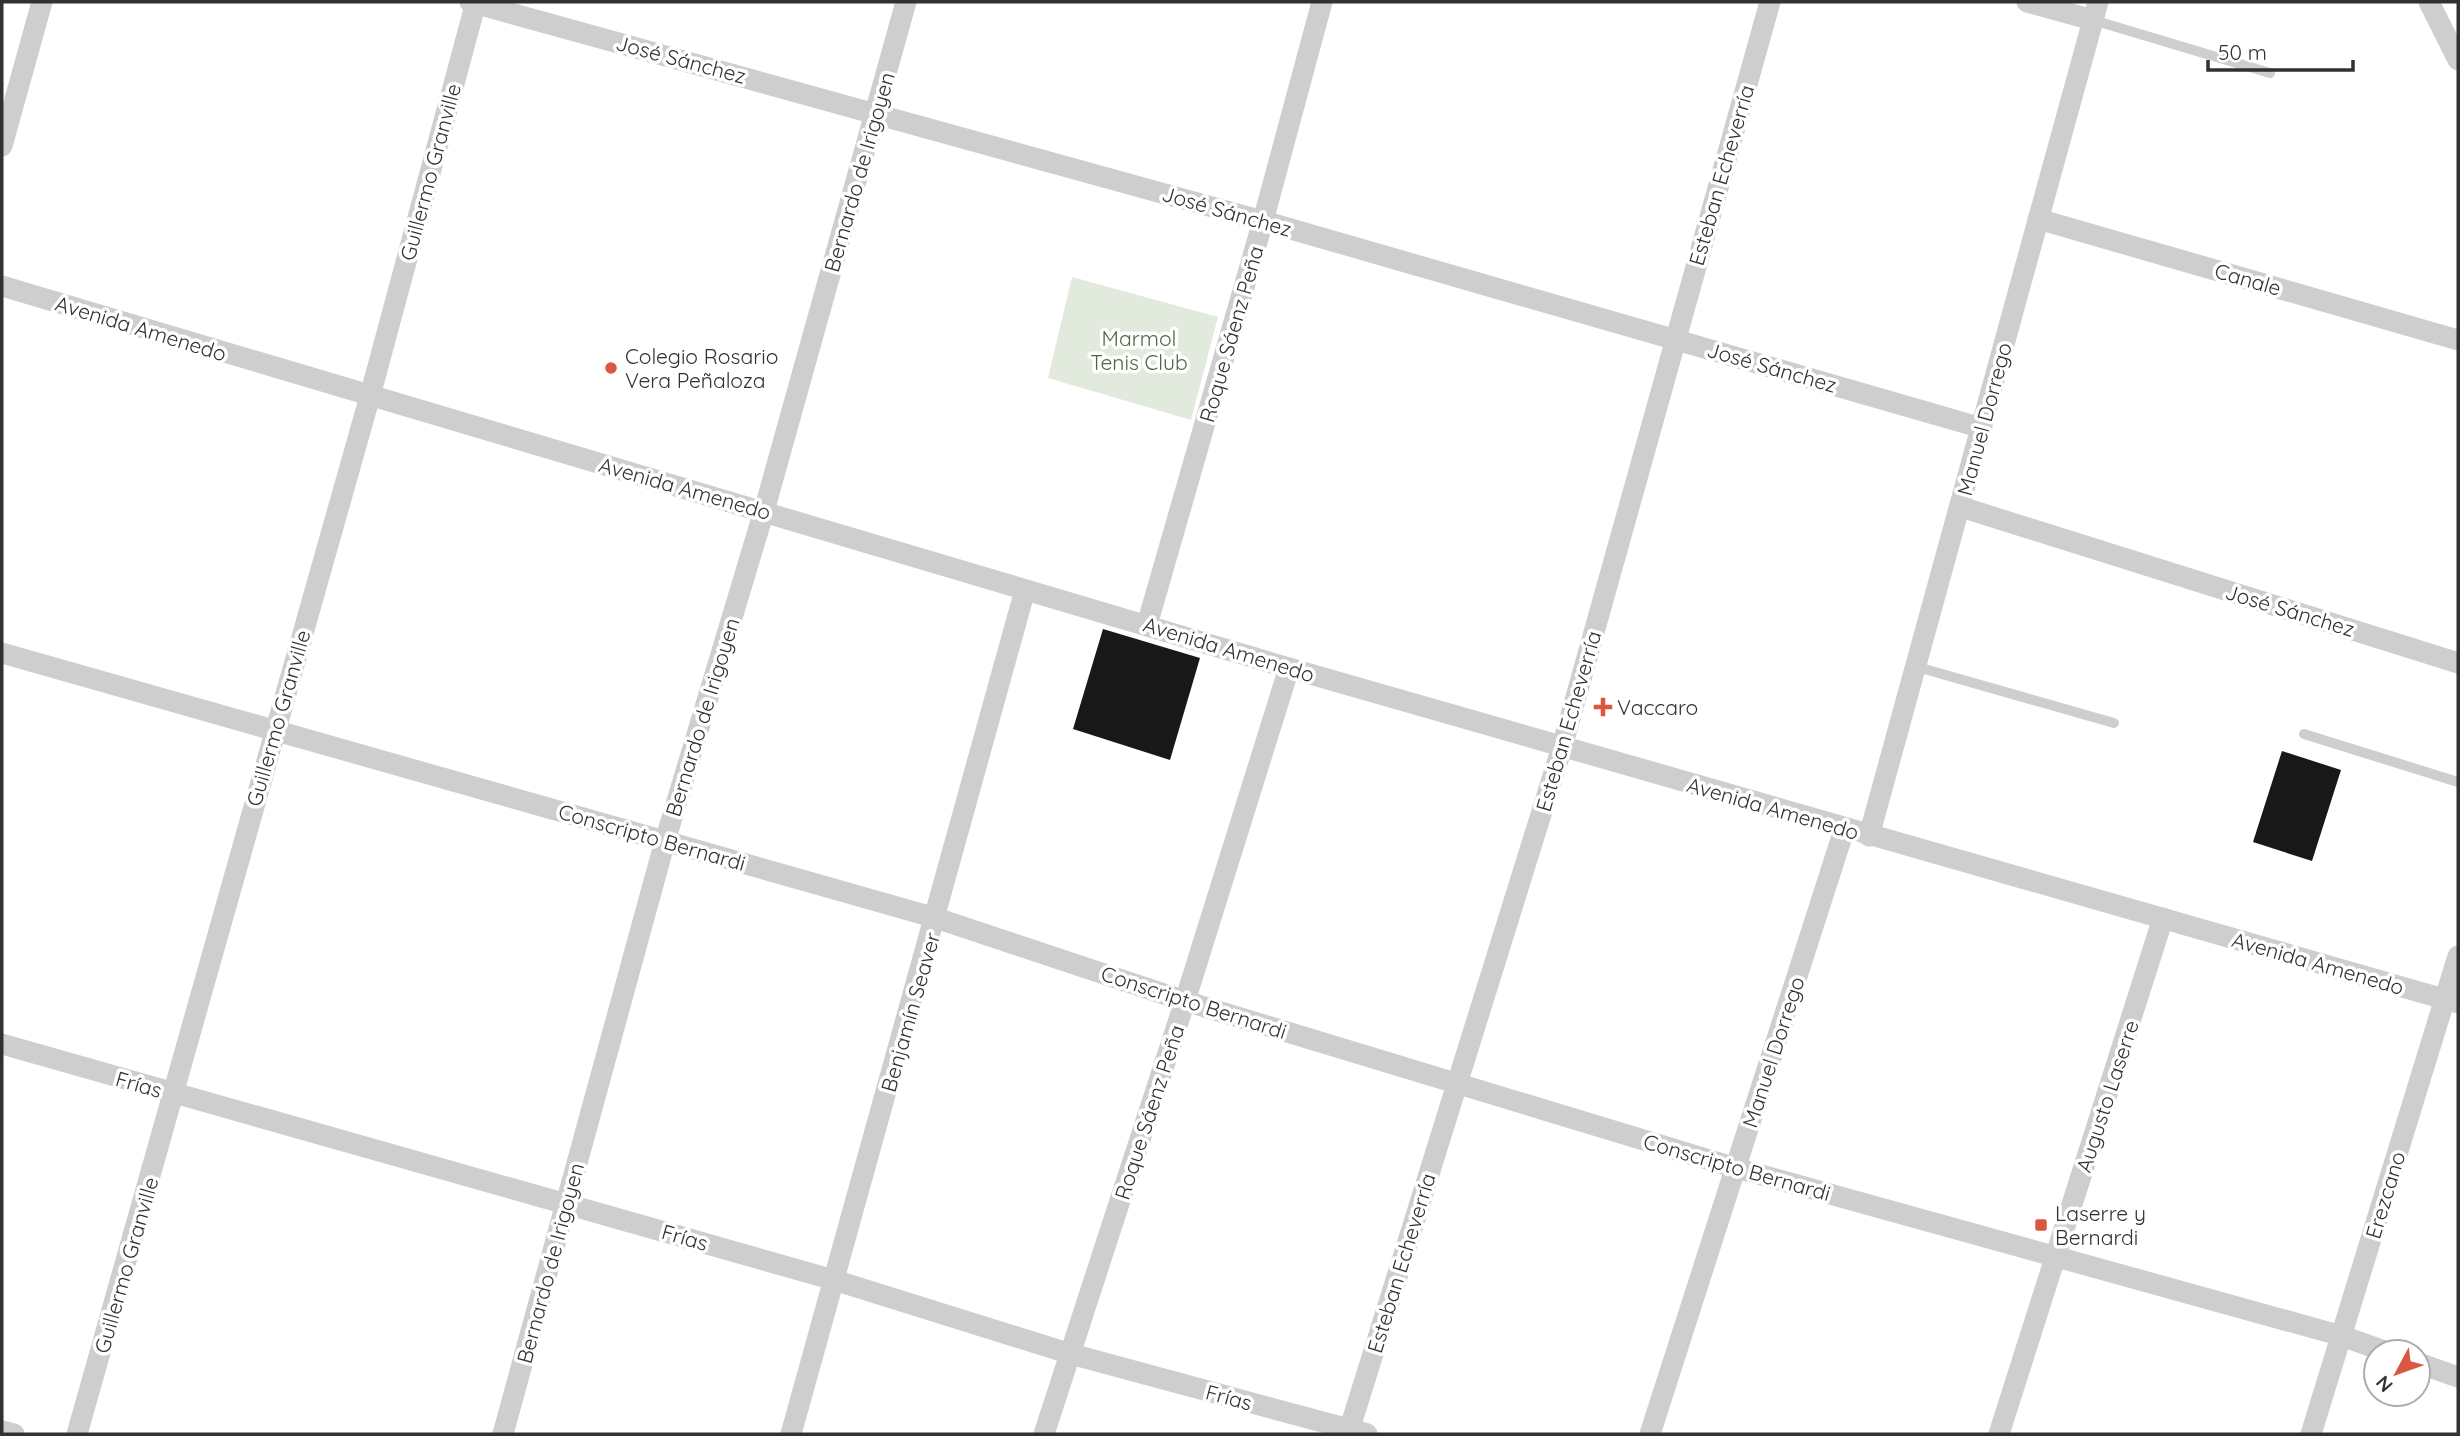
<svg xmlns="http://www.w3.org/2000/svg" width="2460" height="1436" viewBox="0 0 2460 1436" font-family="Quicksand,sans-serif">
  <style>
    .green { fill: #e2eade }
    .building { fill: #181818 }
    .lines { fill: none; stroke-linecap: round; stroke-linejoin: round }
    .service { stroke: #cecece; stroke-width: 10 }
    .minor { stroke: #cecece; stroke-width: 21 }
    .poi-dot { fill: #da5742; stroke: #fff; stroke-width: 2.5 }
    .labels { text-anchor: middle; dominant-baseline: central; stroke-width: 7; stroke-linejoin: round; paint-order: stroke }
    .street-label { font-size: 21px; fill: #313131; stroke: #fff }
    .park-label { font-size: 21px; fill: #4c6a41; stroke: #fff }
    .poi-label { font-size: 21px; fill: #313131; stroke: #fff; text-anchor: start }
  </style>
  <rect width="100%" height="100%" fill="#fff"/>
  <polygon class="green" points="1072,277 1218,317 1191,420 1048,378"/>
  <g class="building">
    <polygon points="1103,629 1200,658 1170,760 1073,729"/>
    <polygon points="2282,751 2341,770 2312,861 2253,842"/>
  </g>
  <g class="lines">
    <g class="service">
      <polyline points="2093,20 2270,73"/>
      <polyline points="1914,666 2114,723"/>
      <polyline points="2304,734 2458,782"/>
    </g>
    <g class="minor">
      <polyline points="470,2 1263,221 1982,428"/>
      <polyline points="2027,2 2093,20"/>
      <polyline points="2429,2 2458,60"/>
      <polyline points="2,146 42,2"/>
      <polyline points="2038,219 2458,340"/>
      <polyline points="2,286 1289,668 2458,1003"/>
      <polyline points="1961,507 2458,663"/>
      <polyline points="1147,625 1263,221 1322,2"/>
      <polyline points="2,653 936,918 1185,1001 1736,1168 2342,1336 2387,1352"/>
      <polyline points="1869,836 2098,2"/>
      <polyline points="2,1044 834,1280 1071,1354 1367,1434"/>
      <polyline points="2418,1363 2458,1377"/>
      <polyline points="2,1431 14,1434"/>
      <polyline points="77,1434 370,396 476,2"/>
      <polyline points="503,1434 665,841 764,511 906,2"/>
      <polyline points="791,1434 1025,590"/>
      <polyline points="1044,1434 1185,1001 1289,668"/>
      <polyline points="1348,1434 1562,747 1770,2"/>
      <polyline points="1650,1434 1844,830"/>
      <polyline points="1999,1434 2163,918"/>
      <polyline points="2311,1434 2458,956"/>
    </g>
  </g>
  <g class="poi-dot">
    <circle cx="611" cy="368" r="7"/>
    <path d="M1599.5 696.5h7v7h7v7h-7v7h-7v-7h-7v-7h7z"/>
    <rect x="2034" y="1218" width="14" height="14" rx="3.5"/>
  </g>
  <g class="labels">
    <g class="street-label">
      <text transform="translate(681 59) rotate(15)">José Sánchez</text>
      <text transform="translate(430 172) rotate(-75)">Guillermo Granville</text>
      <text transform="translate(859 172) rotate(-74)">Bernardo de Irigoyen</text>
      <text transform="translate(1721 175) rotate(-74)">Esteban Echeverría</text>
      <text transform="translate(1227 211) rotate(16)">José Sánchez</text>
      <text transform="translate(2248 279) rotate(16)">Canale</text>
      <text transform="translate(141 328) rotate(17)">Avenida Amenedo</text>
      <text transform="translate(1231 334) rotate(-74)">Roque Sáenz Peña</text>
      <text transform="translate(1772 367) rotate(16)">José Sánchez</text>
      <text transform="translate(1984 419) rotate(-75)">Manuel Dorrego</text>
      <text transform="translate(685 488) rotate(16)">Avenida Amenedo</text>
      <text transform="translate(2290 610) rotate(17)">José Sánchez</text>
      <text transform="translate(1229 649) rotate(17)">Avenida Amenedo</text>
      <text transform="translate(702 717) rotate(-73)">Bernardo de Irigoyen</text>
      <text transform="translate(278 718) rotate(-74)">Guillermo Granville</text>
      <text transform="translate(1568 721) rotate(-74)">Esteban Echeverría</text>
      <text transform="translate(1773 808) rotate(16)">Avenida Amenedo</text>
      <text transform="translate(652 837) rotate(16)">Conscripto Bernardi</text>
      <text transform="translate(2318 963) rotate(16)">Avenida Amenedo</text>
      <text transform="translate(1194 1002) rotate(18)">Conscripto Bernardi</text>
      <text transform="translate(910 1012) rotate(-74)">Benjamín Seaver</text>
      <text transform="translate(1773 1052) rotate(-72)">Manuel Dorrego</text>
      <text transform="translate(139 1084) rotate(16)">Frías</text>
      <text transform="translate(2107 1096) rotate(-72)">Augusto Laserre</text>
      <text transform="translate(1149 1112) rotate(-72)">Roque Sáenz Peña</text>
      <text transform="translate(1737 1167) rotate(16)">Conscripto Bernardi</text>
      <text transform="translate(2385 1195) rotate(-73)">Erezcano</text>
      <text transform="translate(685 1237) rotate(16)">Frías</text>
      <text transform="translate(550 1263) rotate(-75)">Bernardo de Irigoyen</text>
      <text transform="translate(1401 1263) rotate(-73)">Esteban Echeverría</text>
      <text transform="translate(126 1265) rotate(-74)">Guillermo Granville</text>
      <text transform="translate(1229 1397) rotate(15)">Frías</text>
    </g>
    <g class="park-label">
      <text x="1139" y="338">Marmol<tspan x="1139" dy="24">Tenis Club</tspan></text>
    </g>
    <g class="poi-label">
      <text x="625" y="356">Colegio Rosario<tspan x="625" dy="24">Vera Peñaloza</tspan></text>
      <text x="1617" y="707">Vaccaro</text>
      <text x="2055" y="1213">Laserre y<tspan x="2055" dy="24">Bernardi</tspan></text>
    </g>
  </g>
  <rect width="2460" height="1436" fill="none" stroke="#313131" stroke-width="7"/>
  <g transform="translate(2397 1373) rotate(229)"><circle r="33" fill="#ffffff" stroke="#adadad" stroke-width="2"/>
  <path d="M0-5L12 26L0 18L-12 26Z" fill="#da5742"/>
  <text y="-10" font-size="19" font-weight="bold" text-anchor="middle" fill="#313131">N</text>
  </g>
  <path d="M2208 60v10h145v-10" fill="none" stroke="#313131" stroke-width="3.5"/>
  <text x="2218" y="60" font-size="21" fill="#313131" stroke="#ffffff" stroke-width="5" paint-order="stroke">50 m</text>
</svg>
